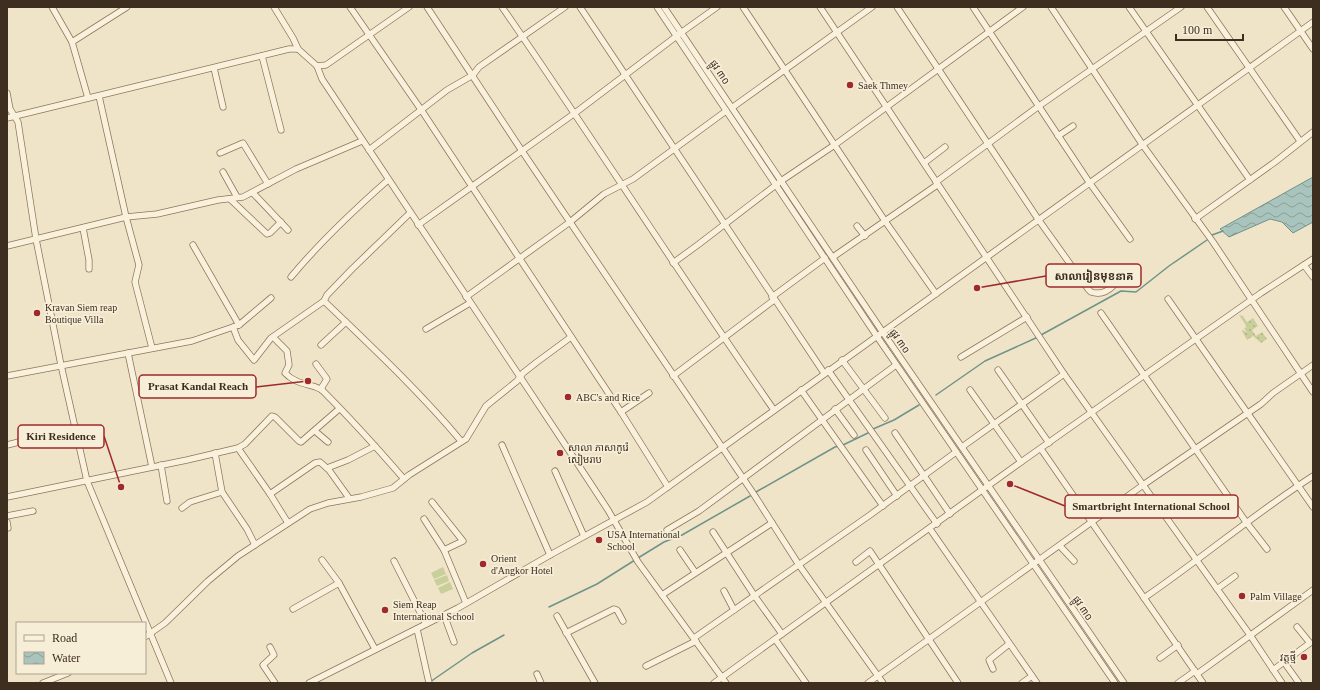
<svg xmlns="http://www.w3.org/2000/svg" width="1320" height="690" viewBox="0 0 1320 690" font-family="'Times New Roman','Noto Sans Khmer',serif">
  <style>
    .park { fill: url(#park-dots) }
    .garden { fill: #c9cf9b }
    .water { fill: url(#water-waves); stroke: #6f938a }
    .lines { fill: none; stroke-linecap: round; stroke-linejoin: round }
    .stream { stroke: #6f938a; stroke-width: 1.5 }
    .minor-casing { stroke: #8d765c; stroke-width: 7 }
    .minor { stroke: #faf1dc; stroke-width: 5.5 }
    .poi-dot { fill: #9e2a2b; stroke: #f7eed8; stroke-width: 1.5 }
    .labels { text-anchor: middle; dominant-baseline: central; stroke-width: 3.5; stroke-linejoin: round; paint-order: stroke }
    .street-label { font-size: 10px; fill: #3d2e20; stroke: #f7eed8 }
    .poi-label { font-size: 10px; fill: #3d2e20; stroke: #f7eed8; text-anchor: start }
    .leader { fill: none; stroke: #9e2a2b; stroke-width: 1.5 }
    .callout-dot { fill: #9e2a2b; stroke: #f7eed8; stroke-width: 1.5 }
    .callout { fill: #f7eed8; stroke: #9e2a2b; stroke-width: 1.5 }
    .callout-label { font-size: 11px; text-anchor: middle; font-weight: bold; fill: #3d2e20 }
  </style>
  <defs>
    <pattern id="park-dots" width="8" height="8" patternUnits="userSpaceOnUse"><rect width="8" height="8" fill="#c9cf9b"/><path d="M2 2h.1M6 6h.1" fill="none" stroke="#aeb285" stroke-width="1.8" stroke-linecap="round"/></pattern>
    <pattern id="water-waves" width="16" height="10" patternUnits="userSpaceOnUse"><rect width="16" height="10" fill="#a9c4bc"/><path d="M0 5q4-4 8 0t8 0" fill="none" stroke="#8ba098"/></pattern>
  </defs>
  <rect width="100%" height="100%" fill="#f0e4c8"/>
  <polygon class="park" points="1239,315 1243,316 1247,322 1253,318 1258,326 1252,330 1256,336 1262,332 1267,339 1261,343 1253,336 1247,340 1242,331 1243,330 1247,333 1244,328 1247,327"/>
  <g class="garden">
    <polygon points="443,567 446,574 434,579 431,573"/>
    <polygon points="447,575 449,581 437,586 434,580"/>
    <polygon points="450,582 453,589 441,594 438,588"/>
  </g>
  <polygon class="water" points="1313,177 1313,222 1293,233 1282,222 1270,219 1229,237 1220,229"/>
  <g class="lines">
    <g class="stream">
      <polyline points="1212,235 1223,231"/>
      <polyline points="1041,335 1121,291 1136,292 1169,266 1207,240"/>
      <polyline points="936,395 985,361 1038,337"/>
      <polyline points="873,429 894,420 919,405"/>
      <polyline points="843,445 870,432"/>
      <polyline points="756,492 835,447 839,446"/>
      <polyline points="638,558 664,542 682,535 750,496"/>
      <polyline points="549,607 597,584 635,560"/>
      <polyline points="430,682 472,653 504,635"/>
    </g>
    <defs>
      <g id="minor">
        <polyline points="52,7 72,42 88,98"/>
        <polyline points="274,7 293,38 298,49"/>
        <polyline points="350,7 422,111 621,412 668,487"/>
        <polyline points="427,7 522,151 753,493 799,565 883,683"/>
        <path d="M502 7C594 140 681 277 774 410"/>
        <polyline points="580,7 824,373"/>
        <polyline points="657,7 876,335 1115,683"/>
        <polyline points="664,7 882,331 1124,683"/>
        <polyline points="743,7 885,221 936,294"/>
        <polyline points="820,7 1064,374 1250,635 1282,683"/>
        <path d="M897 7 1038 219 1088 289 1091 292C1100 295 1107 292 1113 286"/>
        <polyline points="973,7 1089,182 1130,239"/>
        <polyline points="1051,7 1142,144 1213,242 1313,392"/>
        <polyline points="1129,7 1250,180"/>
        <polyline points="1207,7 1300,141"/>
        <polyline points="1284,7 1313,49"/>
        <polyline points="72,42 127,7"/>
        <polyline points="262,56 281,130"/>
        <polyline points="317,66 322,79 564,443 608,510 638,562 726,683"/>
        <polyline points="214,68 223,107"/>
        <polyline points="7,93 10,109 18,122 36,239 61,365 87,481 171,683"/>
        <polyline points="99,96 126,217 139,265 135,282 152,348"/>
        <polyline points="733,107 872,7"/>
        <polyline points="7,118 289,49 298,49 317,66 326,65 409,7"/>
        <polyline points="1058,136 1073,126"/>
        <polyline points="369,150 447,90 473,75 479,67 565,7"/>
        <polyline points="220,153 243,143 268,184"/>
        <polyline points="924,163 945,147"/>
        <polyline points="223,172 237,197"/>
        <polyline points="936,182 1039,106 1181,7"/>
        <polyline points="253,193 288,230"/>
        <polyline points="230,199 267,234 270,233 281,222"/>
        <polyline points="1195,219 1275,162 1313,132"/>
        <polyline points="418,225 575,113 682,32 717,7"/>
        <polyline points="857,226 865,236"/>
        <polyline points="83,228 89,260 89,269"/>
        <polyline points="193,245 239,325"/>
        <polyline points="7,246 126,217 157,214 218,200 243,197 296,169 362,141"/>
        <polyline points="833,257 937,185"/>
        <polyline points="673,263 699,244 781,181 836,144 1023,7"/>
        <polyline points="1304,265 1313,277"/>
        <path d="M291 277C320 242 354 210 388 180"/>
        <polyline points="466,297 570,222 604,194 633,179 726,111"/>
        <polyline points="772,297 825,258"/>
        <polyline points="1168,299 1313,507"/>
        <path d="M324 301C371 346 419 391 461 441"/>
        <polyline points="1101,313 1246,522 1267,549"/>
        <polyline points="233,327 238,340 254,360 271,338 324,301 327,295 352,269 410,213"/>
        <polyline points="426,329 470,303"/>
        <path d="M273 337 287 351 289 365 285 373C297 386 316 384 323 391 351 419 378 449 404 479"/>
        <polyline points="321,345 346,322"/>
        <polyline points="128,353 152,467"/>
        <polyline points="961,357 1027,317"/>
        <polyline points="842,360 885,418"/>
        <polyline points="316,364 327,379 322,387 322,390"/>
        <polyline points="828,370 937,524"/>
        <polyline points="998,370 1049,443"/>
        <polyline points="7,376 192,341 239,325 271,298"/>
        <polyline points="673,376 774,300"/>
        <polyline points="801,390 883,506"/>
        <polyline points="970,390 1021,462"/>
        <polyline points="835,409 854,435"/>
        <polyline points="621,412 649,393"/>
        <polyline points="315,431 328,442"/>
        <polyline points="895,433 950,514"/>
        <polyline points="7,445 19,442 27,432"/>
        <polyline points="502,445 550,555"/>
        <polyline points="962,447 1064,374"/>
        <polyline points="238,448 270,494 288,523"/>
        <polyline points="1041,449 1203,683"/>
        <polyline points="866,450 897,496"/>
        <polyline points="215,453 222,492 247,529 255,545"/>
        <polyline points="161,465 167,501"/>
        <polyline points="327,468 348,460 375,446"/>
        <polyline points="555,471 584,536"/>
        <polyline points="270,494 315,463 320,462 329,470 349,498"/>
        <polyline points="7,497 187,460 238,448 245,444 272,416 275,417 299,441 301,442 339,409"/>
        <polyline points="432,502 463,541 444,550"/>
        <polyline points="182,508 190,502 222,492"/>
        <polyline points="7,516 33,511"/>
        <polyline points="424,519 444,550 466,603"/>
        <polyline points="7,522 8,528"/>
        <polyline points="930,529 1037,683"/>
        <polyline points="667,530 699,511 896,365"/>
        <polyline points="713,532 754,595 782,634"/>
        <polyline points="1060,546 1074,561"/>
        <polyline points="680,550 695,572"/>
        <polyline points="322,560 339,583 375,649"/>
        <polyline points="394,561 426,624"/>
        <polyline points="856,562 870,551 958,683"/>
        <polyline points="1217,589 1235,576"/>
        <polyline points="724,591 734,610"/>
        <polyline points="662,595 772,523"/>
        <path d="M1144 598C1201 559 1254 514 1313 476"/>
        <polyline points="293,609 339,583"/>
        <polyline points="444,615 454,642"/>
        <polyline points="557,616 595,683"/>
        <polyline points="417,629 429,683"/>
        <polyline points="566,633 614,609 617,610 623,621"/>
        <polyline points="145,637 165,623 208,581 238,556 310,509 328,503 361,497 393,488 409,475 466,439 486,406 517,381 523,373 537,362 571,337"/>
        <polyline points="694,638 870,515 956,452"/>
        <polyline points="775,639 806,683"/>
        <polyline points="270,647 274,655 263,665 275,683"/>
        <polyline points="1160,658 1178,645"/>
        <polyline points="1284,662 1299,683"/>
        <polyline points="646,666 696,641"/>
        <polyline points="993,669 989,660 1009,644"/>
        <polyline points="1273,670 1310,643 1297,627"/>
        <polyline points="537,674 541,683"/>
        <polyline points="1197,674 1313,590"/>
        <polyline points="43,683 68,673"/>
        <polyline points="309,683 458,608 550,555 647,502 1313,22"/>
        <polyline points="714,683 1021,462 1261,293 1313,259"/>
        <polyline points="868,683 1143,485 1261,404 1273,393 1313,365"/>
        <polyline points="1022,683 1032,676"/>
        <polyline points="1178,683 1195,671"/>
      </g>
    </defs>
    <use href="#minor" class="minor-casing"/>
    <use href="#minor" class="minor"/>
  </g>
  <g class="poi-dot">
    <circle cx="850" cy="85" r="4"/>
    <circle cx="37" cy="313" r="4"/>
    <circle cx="568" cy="397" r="4"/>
    <circle cx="560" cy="453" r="4"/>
    <circle cx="599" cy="540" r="4"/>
    <circle cx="483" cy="564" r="4"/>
    <circle cx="1242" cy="596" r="4"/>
    <circle cx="385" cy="610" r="4"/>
    <circle cx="1304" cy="657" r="4"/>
  </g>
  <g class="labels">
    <g class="street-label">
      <text transform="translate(720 72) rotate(56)">ផ្លូវ ៣០</text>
      <text transform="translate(900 341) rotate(55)">ផ្លូវ ៣០</text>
      <text transform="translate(1083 608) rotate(56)">ផ្លូវ ៣០</text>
    </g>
    <g class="poi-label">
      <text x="858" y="85">Saek Thmey</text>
      <text x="45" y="307">Kravan Siem reap<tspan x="45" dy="12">Boutique Villa</tspan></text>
      <text x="576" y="397">ABC's and Rice</text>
      <text x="568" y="447">សាលា ភាសាកូរ៉េ<tspan x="568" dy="12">សៀមរាប</tspan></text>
      <text x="607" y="534">USA International<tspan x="607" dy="12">School</tspan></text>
      <text x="491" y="558">Orient<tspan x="491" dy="12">d'Angkor Hotel</tspan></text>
      <text x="1250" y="596">Palm Village</text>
      <text x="393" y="604">Siem Reap<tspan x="393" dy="12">International School</tspan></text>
      <text x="1296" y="657" text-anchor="end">វត្តថ្មី</text>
    </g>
  </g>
  <path class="leader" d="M977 288L1046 276M308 381L256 387M121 487L104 436M1010 484L1065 506"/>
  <g class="callout-dot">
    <circle cx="977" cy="288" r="4"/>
    <circle cx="308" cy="381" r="4"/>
    <circle cx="121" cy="487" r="4"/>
    <circle cx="1010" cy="484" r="4"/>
  </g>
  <g class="callout">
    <rect x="1046" y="264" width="95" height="23" rx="4"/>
    <rect x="139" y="375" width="117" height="23" rx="4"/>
    <rect x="18" y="425" width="86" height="23" rx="4"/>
    <rect x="1065" y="495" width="173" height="23" rx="4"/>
  </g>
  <g class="callout-label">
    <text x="1094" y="280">សាលារៀនមុខនាគ</text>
    <text x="198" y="390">Prasat Kandal Reach</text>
    <text x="61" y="440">Kiri Residence</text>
    <text x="1151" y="510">Smartbright International School</text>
  </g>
  <rect width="1320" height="690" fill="none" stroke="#3d2e20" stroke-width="16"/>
  <rect x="16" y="622" width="130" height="52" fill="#f7eed8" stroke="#ada18e"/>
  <rect x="24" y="635" width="20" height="6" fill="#faf1dc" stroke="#ada18e"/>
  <text x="52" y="642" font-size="12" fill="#3d2e20">Road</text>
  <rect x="24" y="652" width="20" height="12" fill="url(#water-waves)" stroke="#ada18e"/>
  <text x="52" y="662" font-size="12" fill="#3d2e20">Water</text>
  <path d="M1176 34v6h67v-6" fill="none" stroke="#3d2e20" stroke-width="2"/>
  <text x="1182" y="34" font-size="12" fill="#3d2e20" stroke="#f7eed8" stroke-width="3" paint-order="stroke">100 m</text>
</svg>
